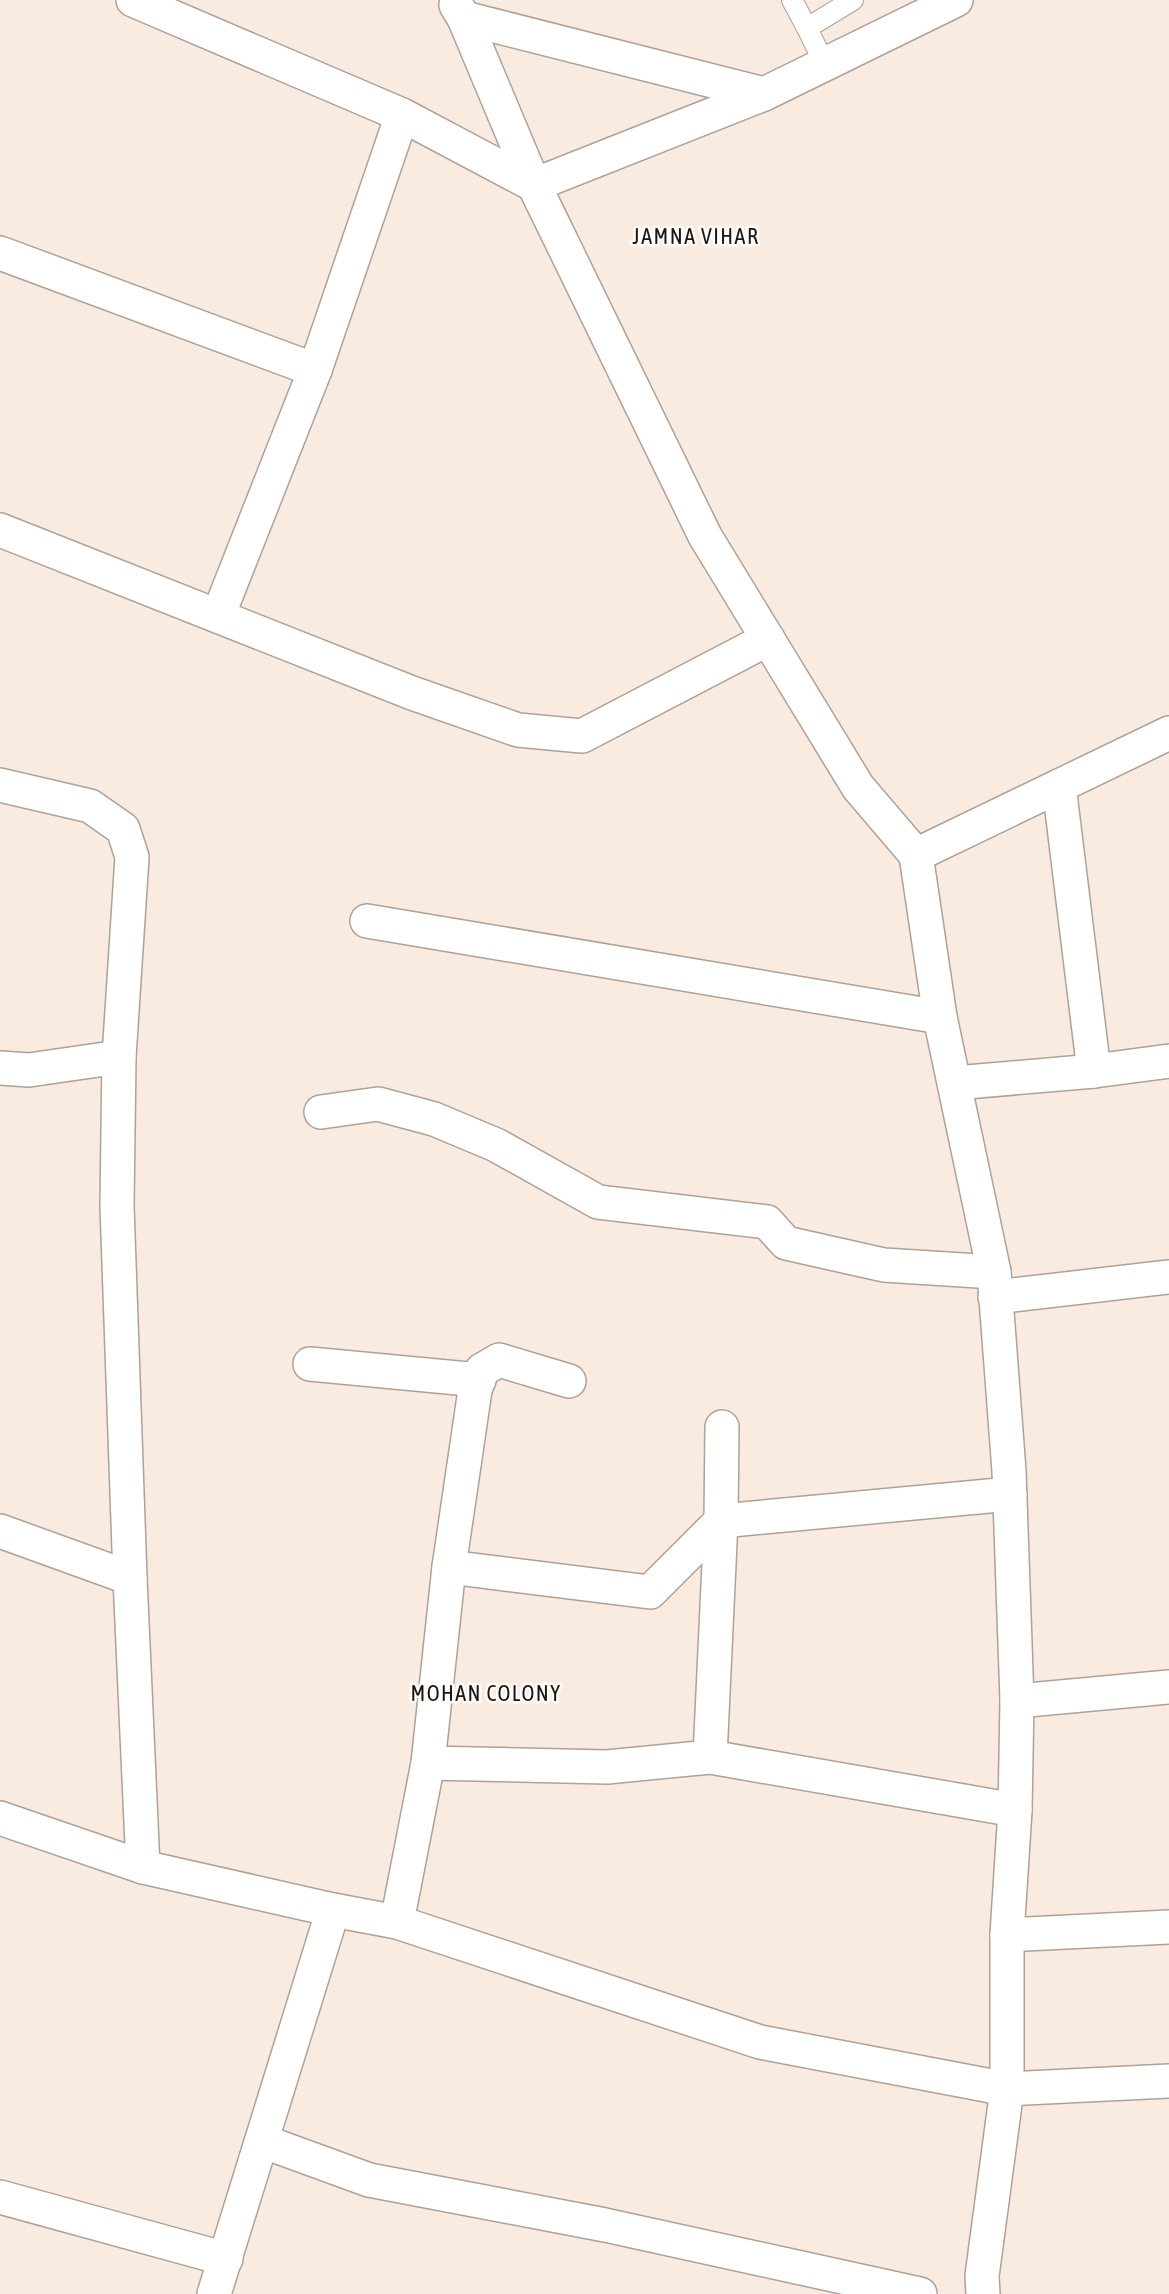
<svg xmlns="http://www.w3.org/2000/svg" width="1169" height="2294" viewBox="0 0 1169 2294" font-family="'Asap Condensed',sans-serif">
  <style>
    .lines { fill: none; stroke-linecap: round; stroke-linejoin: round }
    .lane-casing { stroke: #aea198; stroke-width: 22 }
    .street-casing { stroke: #aea198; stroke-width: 36 }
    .secondary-casing { stroke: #aea198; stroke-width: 36 }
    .lane { stroke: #fff; stroke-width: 20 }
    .street { stroke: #fff; stroke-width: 33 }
    .secondary { stroke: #fff; stroke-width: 33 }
    .labels { text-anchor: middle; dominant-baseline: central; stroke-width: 5; stroke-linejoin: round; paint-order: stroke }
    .neighbourhood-label { font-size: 22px; letter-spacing: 1.5px; fill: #1a1512; stroke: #fefbf9 }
  </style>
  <rect width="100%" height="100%" fill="#faebe1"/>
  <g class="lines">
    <defs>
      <g id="lane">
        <polyline points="792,0 807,28 853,0"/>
        <polyline points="807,28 825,65"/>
      </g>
      <g id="street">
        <polyline points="534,185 705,536 858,787 916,855 1169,733"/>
        <polyline points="0,253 315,370"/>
        <polyline points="0,530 412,693 518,730 582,736 768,639"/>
        <polyline points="218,616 315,370 402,115"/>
        <polyline points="0,785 90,806 123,829 132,857 119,1057"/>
        <polyline points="1059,786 1094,1071"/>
        <polyline points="367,921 940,1017"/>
        <polyline points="0,1068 29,1070 119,1057 117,1206 130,1578 143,1867"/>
        <polyline points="955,1083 1094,1071 1169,1061"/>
        <polyline points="321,1112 378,1104 434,1119 496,1145 598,1202 767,1222 786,1243 884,1265 994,1272"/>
        <polyline points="995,1297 1169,1277"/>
        <polyline points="310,1364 479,1380"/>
        <polyline points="0,1531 130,1578"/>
        <polyline points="449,1567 650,1592 721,1521 1010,1494"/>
        <polyline points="1017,1701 1169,1687"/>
        <polyline points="710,1757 721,1521 722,1427"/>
        <polyline points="428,1763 607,1767 710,1757 1015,1810"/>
        <polyline points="0,1818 143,1867 333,1910 397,1922 760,2042 1007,2089 1007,1935 1015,1810 1017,1701 1009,1471 994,1272 940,1017 916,855"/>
        <polyline points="397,1922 428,1763 449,1567 475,1390 482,1370 499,1360 569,1381"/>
        <polyline points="1007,1935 1169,1927"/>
        <polyline points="262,2141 369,2180 605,2225 920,2294"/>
        <polyline points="0,2197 226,2259"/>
        <polyline points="214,2294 333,1910"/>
        <polyline points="983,2294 982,2276 1007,2089 1169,2081"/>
      </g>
      <g id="secondary">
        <polyline points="133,0 402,115 534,185 764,94 956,0"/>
        <polyline points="456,5 464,18 534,185"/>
        <polyline points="464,18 764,94"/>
      </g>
    </defs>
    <use href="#lane" class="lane-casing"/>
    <use href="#street" class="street-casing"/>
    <use href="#secondary" class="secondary-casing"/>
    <use href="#lane" class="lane"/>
    <use href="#street" class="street"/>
    <use href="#secondary" class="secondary"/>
  </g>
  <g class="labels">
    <g class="neighbourhood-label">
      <text x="696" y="236">JAMNA VIHAR</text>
      <text x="486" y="1693">MOHAN COLONY</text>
    </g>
  </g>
</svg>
